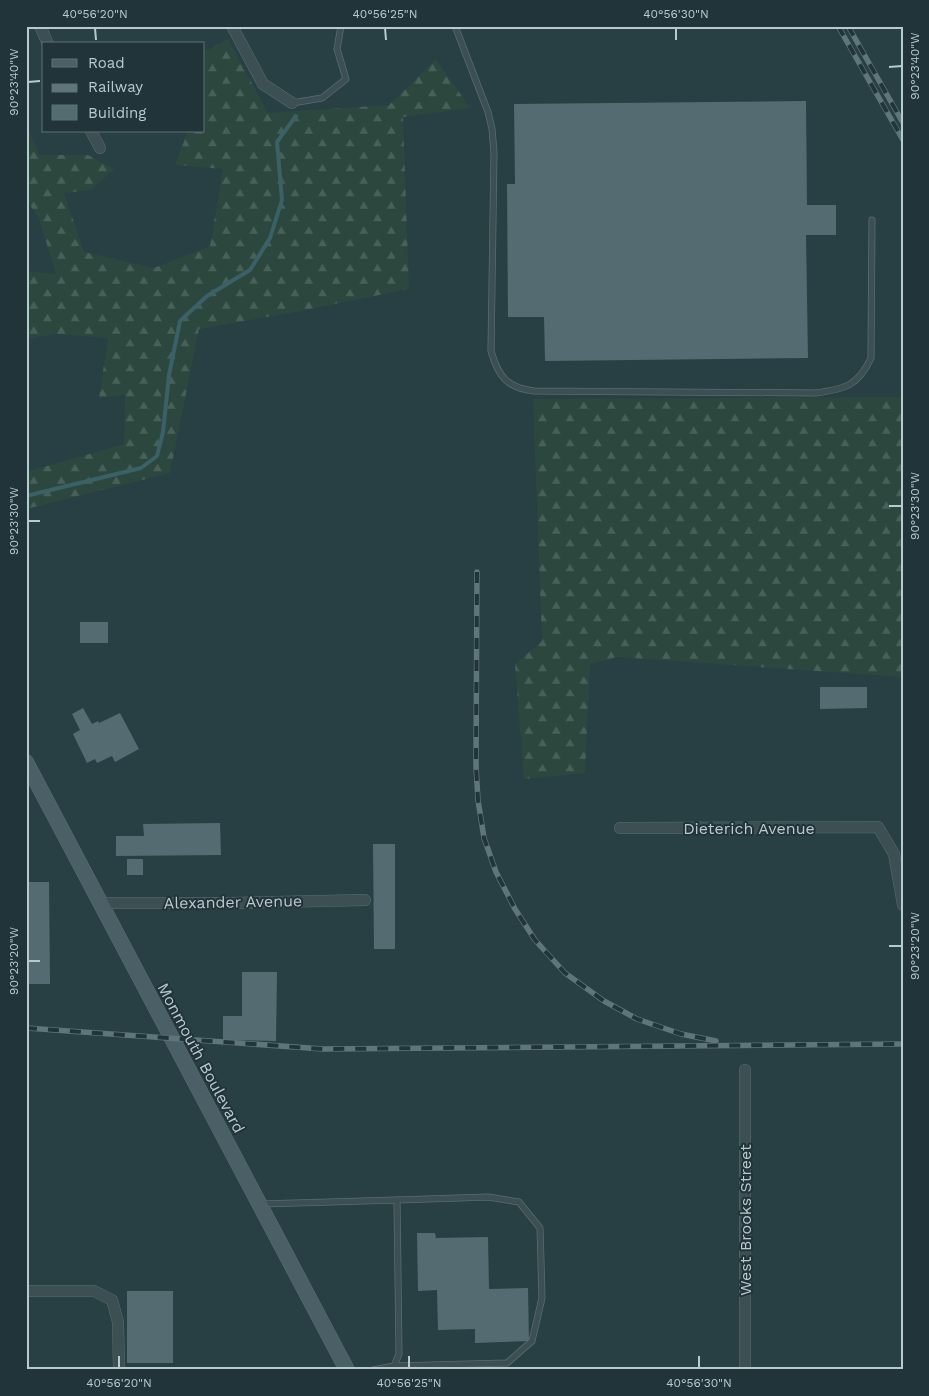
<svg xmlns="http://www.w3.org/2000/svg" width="929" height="1396" viewBox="0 0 929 1396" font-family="'Work Sans',sans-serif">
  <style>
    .forest { fill: url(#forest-firs) }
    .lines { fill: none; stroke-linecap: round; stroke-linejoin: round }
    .stream { stroke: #3a6068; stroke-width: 4 }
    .building { fill: #546c71 }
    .lane-casing { stroke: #5b6c71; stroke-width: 7 }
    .street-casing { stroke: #5b6c71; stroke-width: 12 }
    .secondary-casing { stroke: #5b6c71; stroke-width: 16 }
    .lane { stroke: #3c4f53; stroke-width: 5.5 }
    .street { stroke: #3c4f53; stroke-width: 11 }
    .secondary { stroke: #4a6066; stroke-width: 15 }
    .rail-casing { stroke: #5e757a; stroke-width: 5.5 }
    .rail { stroke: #213439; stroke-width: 4; stroke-dasharray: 11; stroke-linecap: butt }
    .ticks { fill: none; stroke: #bac9cd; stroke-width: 2 }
    .labels { text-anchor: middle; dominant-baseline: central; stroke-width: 4; stroke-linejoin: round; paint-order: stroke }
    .street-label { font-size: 16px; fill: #bac9cd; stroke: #213439 }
    .neatline { fill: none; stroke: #bac9cd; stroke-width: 2 }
    .ticks-label { font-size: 12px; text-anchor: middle; fill: #bac9cd }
  </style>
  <defs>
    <pattern id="forest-firs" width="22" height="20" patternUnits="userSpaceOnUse" patternTransform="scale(1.25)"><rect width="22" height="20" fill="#2c473e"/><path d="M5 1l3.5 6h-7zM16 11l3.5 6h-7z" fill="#486059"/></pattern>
  </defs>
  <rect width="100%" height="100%" fill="#283f44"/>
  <g class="forest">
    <polygon points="228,39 268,113 389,105 436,59 470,108 403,117 409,289 295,312 199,329 170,473 26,509 26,472 124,444 125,395 99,398 108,338 55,334 26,339 26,271 56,274 39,219 26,199 26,125 40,155 88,155 114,169 91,190 64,193 84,252 154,268 210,246 223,169 175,165 188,131 204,131 204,52"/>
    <polygon points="903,397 903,677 617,657 590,664 585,773 524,779 515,664 542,641 533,399"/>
  </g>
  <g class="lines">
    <polyline class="stream" points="26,496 141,468 157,456 163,432 169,375 180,321 207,296 250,270 270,238 282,200 277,142 296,116"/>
  </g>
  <g class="building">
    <polygon points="806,101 807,205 836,205 836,235 806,235 808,358 545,361 544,317 508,317 507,184 515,184 514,104"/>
    <rect x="80" y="622" width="28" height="21"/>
    <polygon points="820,687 867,687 867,708 820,709"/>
    <polygon points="83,708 92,724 98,721 99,723 120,713 139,749 115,762 112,756 97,763 95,759 87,763 73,734 80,730 72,714"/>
    <polygon points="220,823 221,855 116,856 116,836 144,836 143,824"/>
    <polygon points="373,844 395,844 395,949 374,949"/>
    <rect x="127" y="859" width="16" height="16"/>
    <polygon points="26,882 49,882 50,984 26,984"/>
    <polygon points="242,972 277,972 276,1041 223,1040 223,1016 242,1016"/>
    <polygon points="417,1233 435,1233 436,1238 488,1237 489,1289 528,1288 529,1341 475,1343 475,1329 438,1330 437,1290 418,1291"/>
    <rect x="127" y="1291" width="46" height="72"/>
  </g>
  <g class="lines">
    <defs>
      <g id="lane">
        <path d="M455 26 488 112 492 129 494 153 491 351C498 376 507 388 534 391L816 393C845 389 858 386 871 358L872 220"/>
        <polyline points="292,103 322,98 346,79 337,49 341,26"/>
        <polyline points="262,1204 397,1200 399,1354 394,1366 373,1370"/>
        <polyline points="394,1366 507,1363 532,1341 542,1298 540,1228 519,1202 488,1197 397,1200"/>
      </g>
      <g id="street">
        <polyline points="40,26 48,44"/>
        <polyline points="232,26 263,84 292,103"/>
        <polyline points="91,131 100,148"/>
        <polyline points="620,828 878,827 894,854 903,905"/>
        <polyline points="101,903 229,903 365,900"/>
        <polyline points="745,1070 745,1370"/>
        <polyline points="26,1291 94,1291 112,1300 118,1322 119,1370"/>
      </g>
      <polyline id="secondary" points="26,762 347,1370"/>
    </defs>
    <use href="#lane" class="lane-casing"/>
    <use href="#street" class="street-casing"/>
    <use href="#secondary" class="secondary-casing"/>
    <use href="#lane" class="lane"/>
    <use href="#street" class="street"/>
    <use href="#secondary" class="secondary"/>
    <defs>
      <g id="rail">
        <polyline points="838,26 903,140"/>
        <polyline points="848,26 903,123"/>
        <polyline points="477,572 476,766 478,800 484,838 496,872 515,909 535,940 565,973 604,1001 637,1019 681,1034 716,1041"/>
        <polyline points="26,1028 323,1049 903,1044"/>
      </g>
    </defs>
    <use href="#rail" class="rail-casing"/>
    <use href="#rail" class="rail"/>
  </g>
  <path class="ticks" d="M95 28 96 40M385 28 386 40M676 28V40M889 67 902 66M28 82 40 81M889 506H902M28 521H40M889 946H902M28 961H40M119 1356V1368M409 1356V1368M699 1356V1368"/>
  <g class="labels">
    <g class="street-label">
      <text x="749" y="828">Dieterich Avenue</text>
      <text transform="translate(233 902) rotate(-1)">Alexander Avenue</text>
      <text transform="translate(201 1058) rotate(62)">Monmouth Boulevard</text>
      <text transform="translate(745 1220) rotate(-90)">West Brooks Street</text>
    </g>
  </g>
  <rect width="929" height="1396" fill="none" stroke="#213439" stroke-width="55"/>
  <rect x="42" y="42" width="162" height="90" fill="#213439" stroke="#5e7074"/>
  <rect x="52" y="59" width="25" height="8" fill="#4a6066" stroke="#5e7074"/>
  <text x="88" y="68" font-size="15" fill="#bac9cd">Road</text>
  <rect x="52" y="84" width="25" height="8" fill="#5e757a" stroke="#5e7074"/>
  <text x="88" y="92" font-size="15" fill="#bac9cd">Railway</text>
  <rect x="52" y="105" width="25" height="15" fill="#546c71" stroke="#5e7074"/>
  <text x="88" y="118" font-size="15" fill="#bac9cd">Building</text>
  <rect x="28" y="28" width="874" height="1340" class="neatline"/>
  <g class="ticks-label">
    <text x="95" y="18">40°56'20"N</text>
    <text x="385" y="18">40°56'25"N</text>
    <text x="676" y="18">40°56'30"N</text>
    <text transform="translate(915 66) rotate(-90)" y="4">90°23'40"W</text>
    <text transform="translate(14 82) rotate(-90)" y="4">90°23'40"W</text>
    <text transform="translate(915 506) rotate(-90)" y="4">90°23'30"W</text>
    <text transform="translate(14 521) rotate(-90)" y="4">90°23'30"W</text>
    <text transform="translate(915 946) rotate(-90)" y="4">90°23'20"W</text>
    <text transform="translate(14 961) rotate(-90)" y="4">90°23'20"W</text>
    <text x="119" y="1387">40°56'20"N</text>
    <text x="409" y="1387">40°56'25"N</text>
    <text x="699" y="1387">40°56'30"N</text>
  </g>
</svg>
